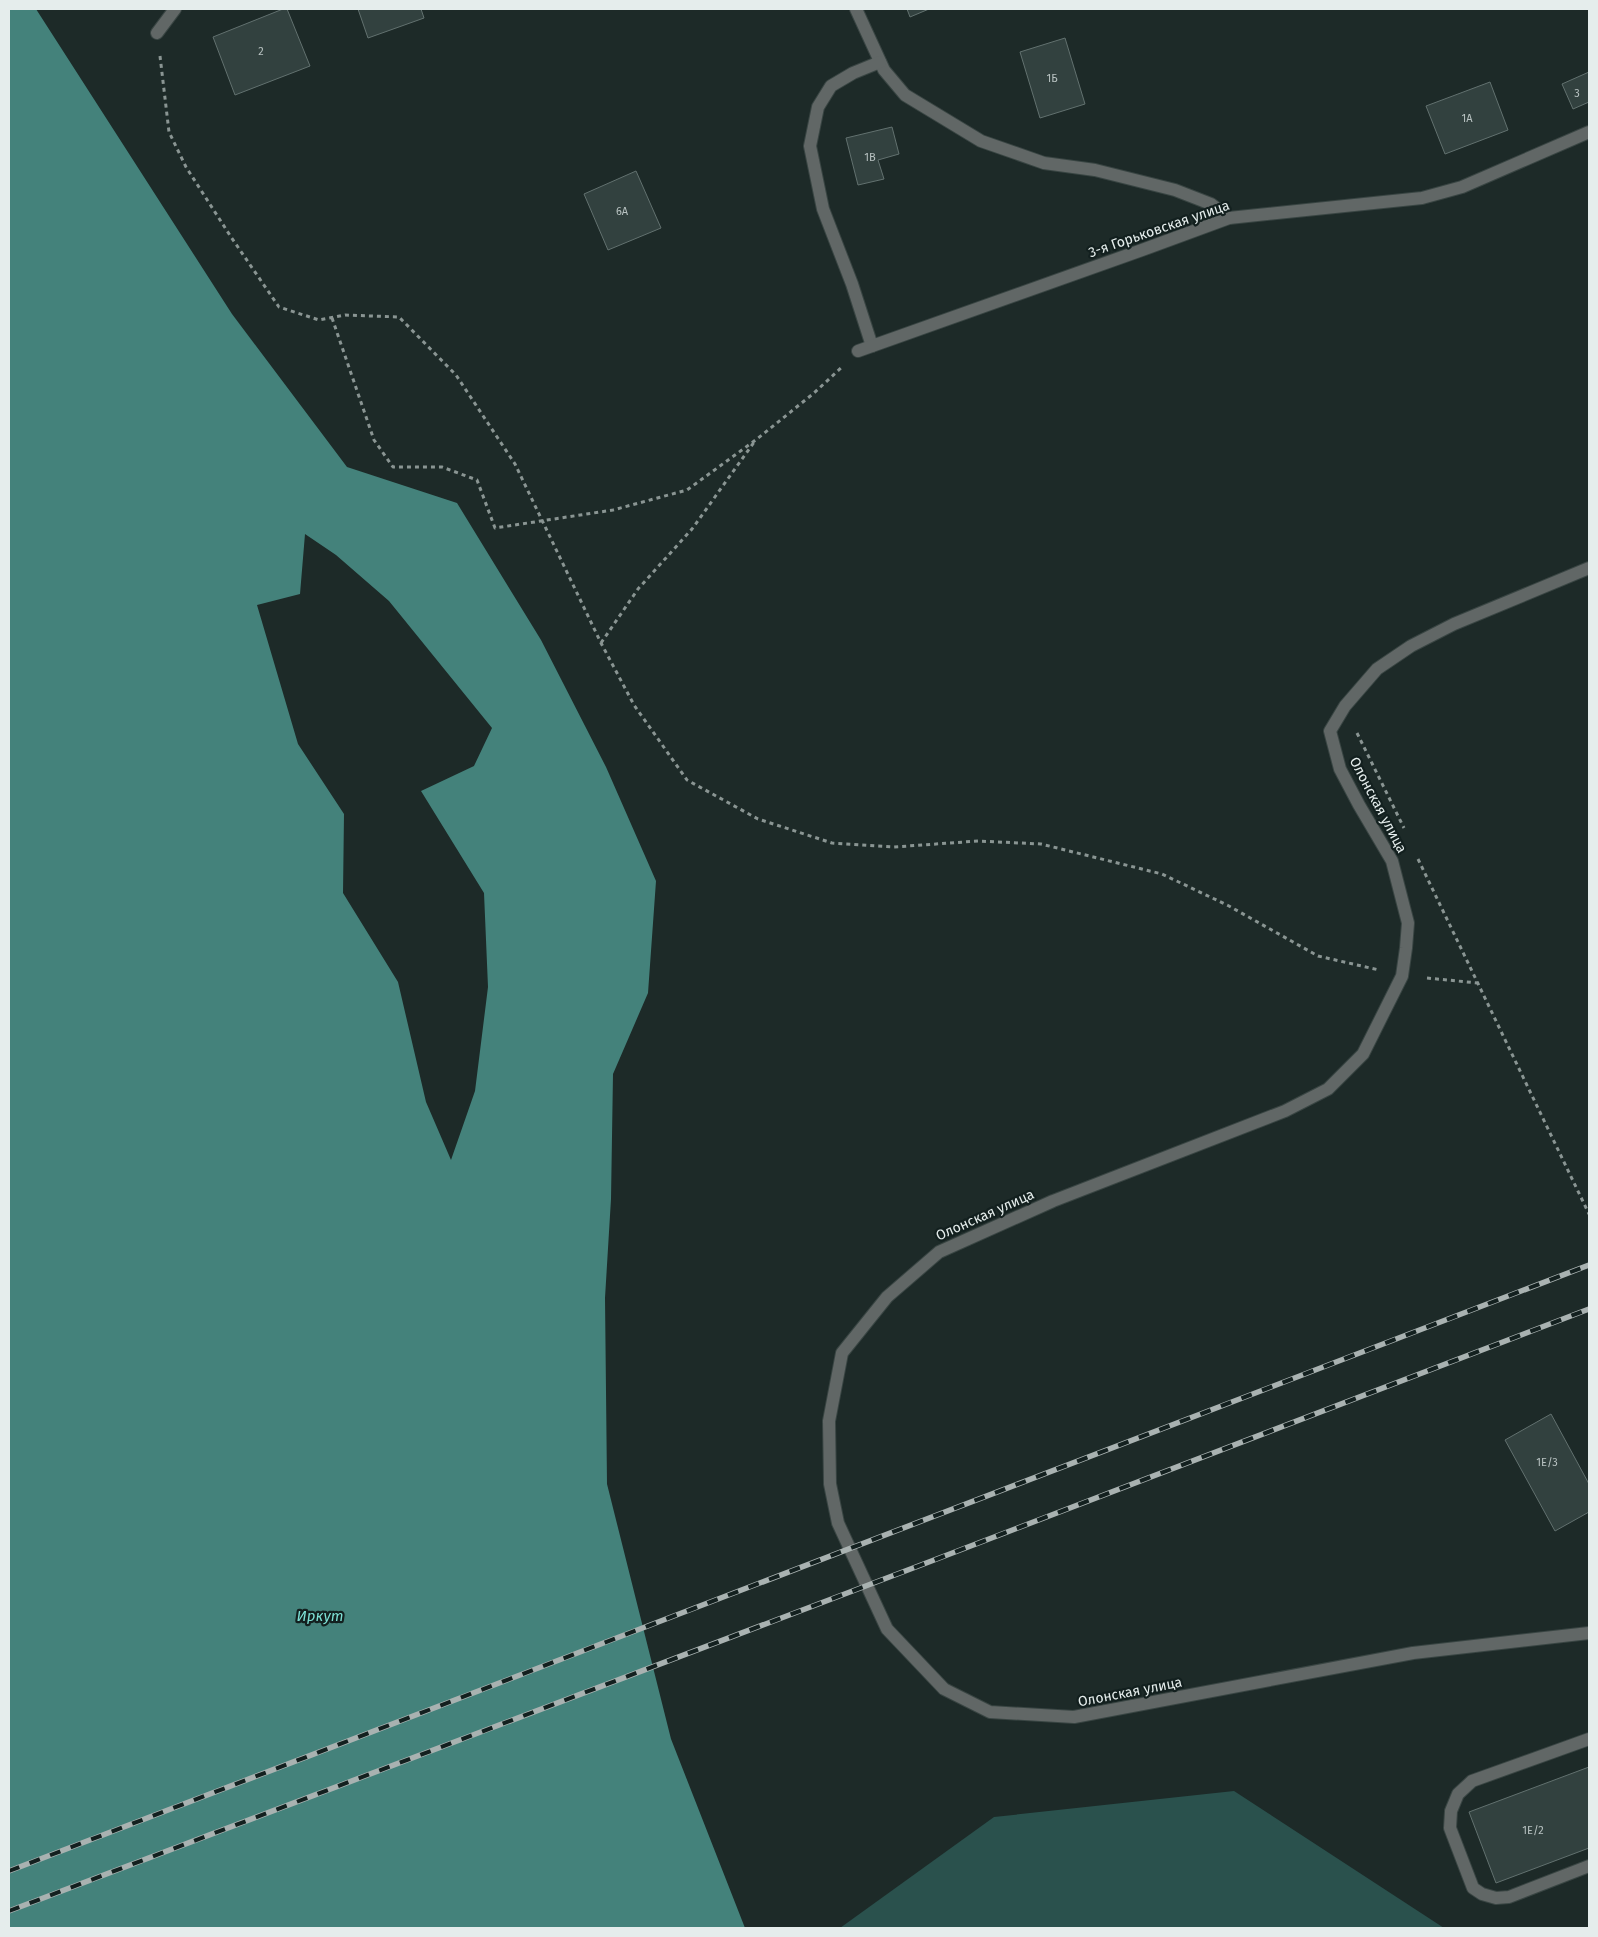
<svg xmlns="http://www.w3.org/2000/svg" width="1598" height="1937" viewBox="0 0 1598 1937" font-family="'Fira Sans',sans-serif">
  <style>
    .green { fill: #2a514d }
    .water { fill: #44827b; fill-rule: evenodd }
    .building { fill: #32413f; stroke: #62716f }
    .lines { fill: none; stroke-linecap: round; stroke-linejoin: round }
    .minor-casing { stroke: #394543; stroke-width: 14 }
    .path { stroke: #8a9593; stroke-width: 3; stroke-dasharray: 4 4; stroke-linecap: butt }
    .minor { stroke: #616766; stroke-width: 12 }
    .rail-casing { stroke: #a9b2b1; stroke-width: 5.5 }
    .rail { stroke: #13201f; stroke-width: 4; stroke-dasharray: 11; stroke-linecap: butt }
    .labels { text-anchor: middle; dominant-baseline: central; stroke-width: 4.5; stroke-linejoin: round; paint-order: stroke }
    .number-label { font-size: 11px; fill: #b8c2c1 }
    .street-label { font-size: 14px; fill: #e5edec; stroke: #13201f }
    .water-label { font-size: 15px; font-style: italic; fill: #7de0d5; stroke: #13201f }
  </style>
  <rect width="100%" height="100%" fill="#1d2a28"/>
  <polygon class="green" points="1234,1791 1444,1928 840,1928 994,1817"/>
  <path class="water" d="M9 9H36L232 314 347 467 457 503 541 640 606 767 656 881 648 993 613 1074 611 1199 605 1298 607 1484 671 1739 745 1928H9ZM305 534 336 555 389 601 492 728 474 766 421 791 484 893 488 987 475 1091 451 1160 426 1102 398 982 343 893 344 814 298 744 257 605 300 594Z"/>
  <g class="building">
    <polygon points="283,9 287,9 310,66 235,95 213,37"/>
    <polygon points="358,9 421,9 424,18 368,38"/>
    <polygon points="907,9 929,9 910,17"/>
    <polygon points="1065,38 1085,104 1040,118 1020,52"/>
    <polygon points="1589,72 1589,102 1573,109 1562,84"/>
    <polygon points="1490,82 1508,130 1445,154 1426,106"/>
    <polygon points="892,127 899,154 878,160 884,179 858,185 846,138"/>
    <polygon points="636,171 661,228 608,250 584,194"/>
    <polygon points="1551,1414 1589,1484 1589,1512 1555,1531 1505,1440"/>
    <polygon points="1589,1767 1589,1848 1496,1883 1469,1812"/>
  </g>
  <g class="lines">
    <defs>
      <g id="minor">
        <polyline points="856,9 884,70 905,95 981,141 1044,163 1095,170 1175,190 1211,204 1229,218"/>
        <polyline points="157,33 175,9"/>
        <polyline points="872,346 852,284 823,209 810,146 818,107 831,86 853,73 880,62"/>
        <polyline points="858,351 1142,250 1229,218 1422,198 1462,187 1589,132"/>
        <polyline points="1589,568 1454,624 1411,646 1377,669 1345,706 1330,731 1340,769 1359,805 1392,861 1408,923 1406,948 1402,976 1363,1054 1328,1089 1285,1111 1053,1201 939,1252 887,1297 842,1353 829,1421 830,1484 838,1523 887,1629 944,1689 990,1712 1074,1717 1413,1653 1589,1633"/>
        <polyline points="1589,1739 1472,1781 1458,1794 1451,1811 1450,1828 1473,1888 1482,1894 1496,1898 1509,1897 1589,1866"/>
      </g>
    </defs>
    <use href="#minor" class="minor-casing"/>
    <g class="path">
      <polyline points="160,56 169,132 186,167 231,237 279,307 319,320 345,315 399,317 456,375 515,464 601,643 634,705 687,780 758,819 832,843 894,847 978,841 1041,844 1162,874 1229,906 1318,956 1379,970"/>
      <polyline points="332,318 374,440 393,467 442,467 477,480 495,528 613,510 687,490 757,439 814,393 842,367"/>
      <polyline points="601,643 638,589 692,529 755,441"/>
      <polyline points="1357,733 1404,828"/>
      <polyline points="1418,859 1589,1214"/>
      <polyline points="1427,978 1478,983"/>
    </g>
    <use href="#minor" class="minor"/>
    <defs>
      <g id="rail">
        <polyline points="9,1871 1589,1265"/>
        <polyline points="9,1911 921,1565 1589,1309"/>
      </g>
    </defs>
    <use href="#rail" class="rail-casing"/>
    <use href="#rail" class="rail"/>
  </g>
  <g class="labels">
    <g class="number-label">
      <text x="261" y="51">2</text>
      <text x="1052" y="78">1Б</text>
      <text x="1577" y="93">3</text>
      <text x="1467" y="118">1А</text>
      <text x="870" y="157">1В</text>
      <text x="622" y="211">6А</text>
      <text x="1547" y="1462">1Е/3</text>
      <text x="1533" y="1830">1Е/2</text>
    </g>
    <g class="street-label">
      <text transform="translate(1159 229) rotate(-19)">3-я Горьковская улица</text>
      <text transform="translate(1378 805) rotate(62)">Олонская улица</text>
      <text transform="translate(985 1215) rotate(-24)">Олонская улица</text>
      <text transform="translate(1130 1692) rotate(-11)">Олонская улица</text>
    </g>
    <g class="water-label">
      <text x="320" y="1616">Иркут</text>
    </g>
  </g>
  <rect width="1598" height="1937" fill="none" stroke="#e5edec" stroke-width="20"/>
</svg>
